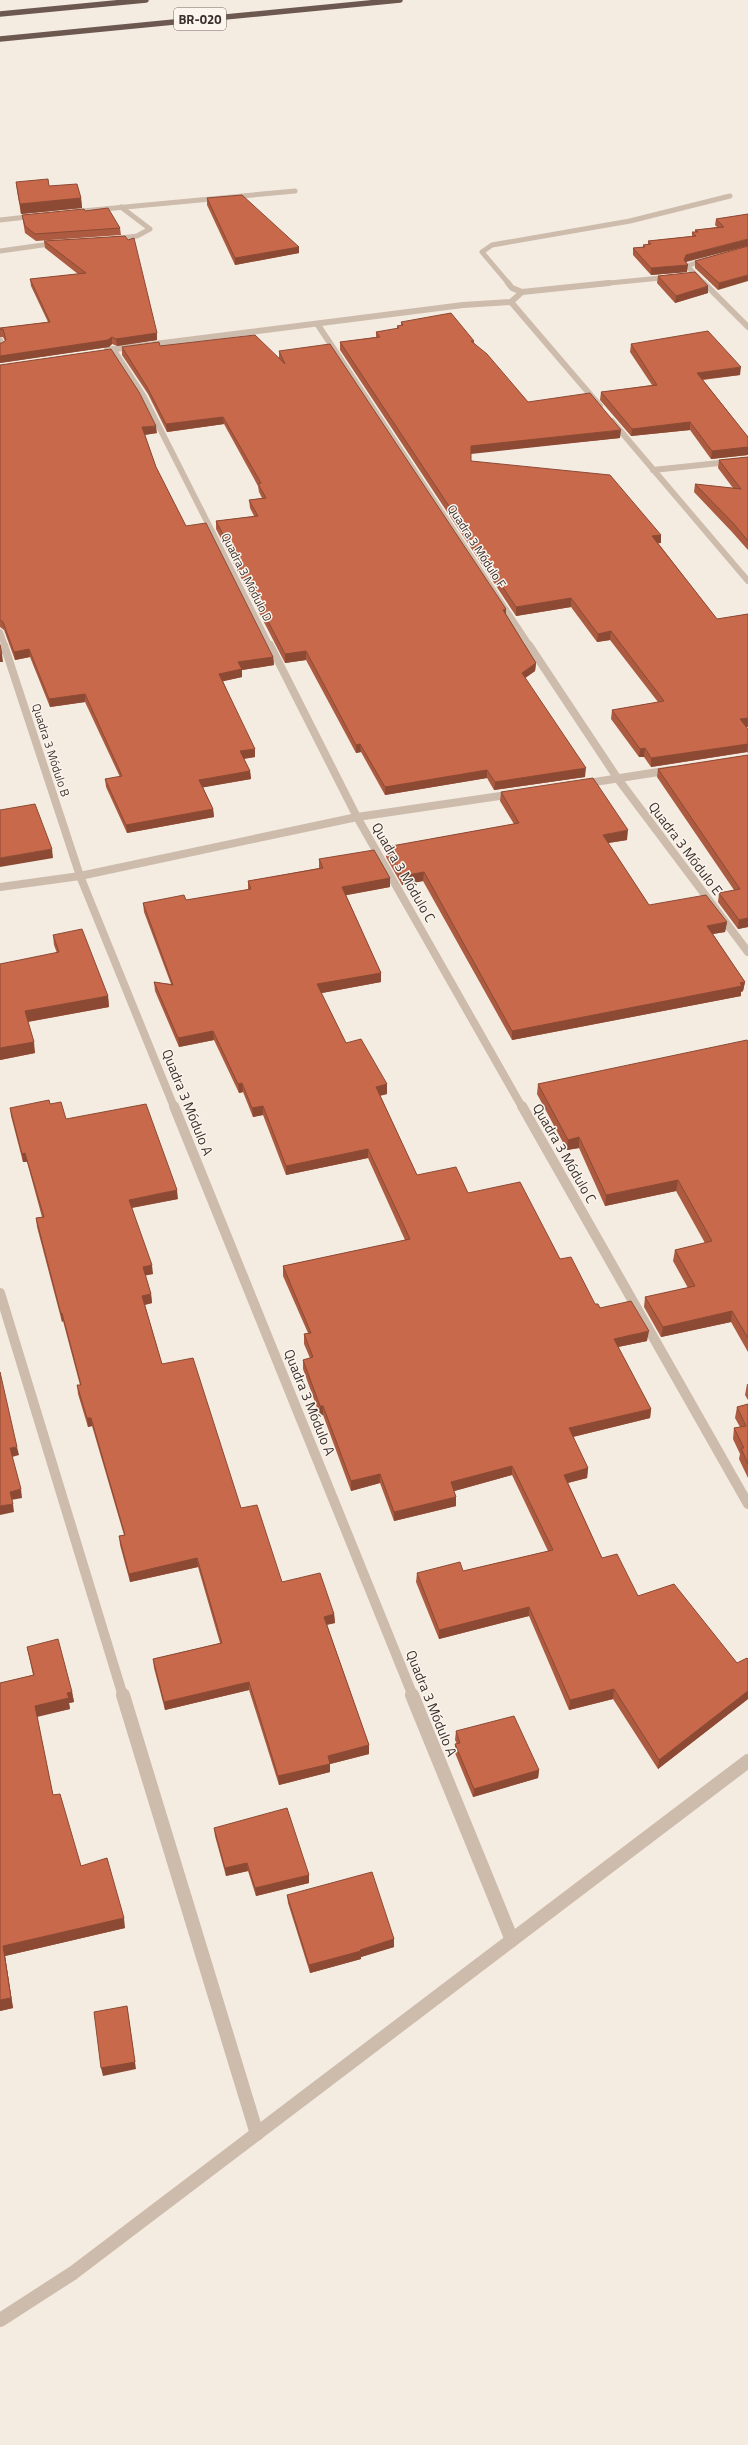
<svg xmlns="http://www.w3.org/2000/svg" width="748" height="2445" viewBox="0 0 748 2445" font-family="'Titillium Web',sans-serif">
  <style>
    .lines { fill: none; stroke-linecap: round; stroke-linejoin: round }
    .service-far1 { stroke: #cdbbac; stroke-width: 5 }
    .service { stroke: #cdbbac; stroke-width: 6 }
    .minor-far4 { stroke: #cdbbac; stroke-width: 5 }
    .minor-far3 { stroke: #cdbbac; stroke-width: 6 }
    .minor-far2 { stroke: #cdbbac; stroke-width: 8 }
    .minor-far1 { stroke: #cdbbac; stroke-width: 10 }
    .minor { stroke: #cdbbac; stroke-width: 14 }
    .trunk { stroke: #6c584f; stroke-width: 5.5 }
    .wall { fill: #ac5a40 }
    .shaded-wall { fill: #8c4a34 }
    .building { fill: #c8694b; stroke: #8c4a34 }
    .labels { text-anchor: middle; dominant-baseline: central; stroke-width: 3; stroke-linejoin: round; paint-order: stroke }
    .far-street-label { font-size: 12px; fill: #3b302b; stroke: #fbf5ee }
    .shield { fill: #fbf5ee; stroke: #756b66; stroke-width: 1 }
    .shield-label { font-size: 13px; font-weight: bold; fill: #3b302b }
    .street-label { font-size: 14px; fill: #3b302b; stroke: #fbf5ee }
  </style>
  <rect width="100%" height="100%" fill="#f4ebe1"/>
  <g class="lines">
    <g class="service-far1">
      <polyline points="72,212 295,191"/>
      <polyline points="0,220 36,216"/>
      <polyline points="113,239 137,236 150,229 121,207"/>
      <polyline points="0,251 57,243"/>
    </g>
    <polyline class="service" points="0,340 2,346"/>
    <g class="minor-far4">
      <polyline points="509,284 482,252 492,245 630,221 730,196"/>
      <polyline points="599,284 671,277"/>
      <polyline points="705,284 687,266 707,259"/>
    </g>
    <g class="minor-far3">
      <polyline points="704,283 748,327"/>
      <polyline points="522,292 609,283"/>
      <polyline points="511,302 600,406"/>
      <polyline points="318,325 530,646"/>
      <polyline points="113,349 144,397 270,646"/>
      <polyline points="107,350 463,305 511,302 522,292 512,288 508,283"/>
      <polyline points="612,421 748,581"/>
      <polyline points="653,470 748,460"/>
      <polyline points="0,632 5,646"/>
    </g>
    <g class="minor-far2">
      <polyline points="4,645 80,876 174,1107"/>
      <polyline points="270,645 357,817 522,1107"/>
      <polyline points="529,645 618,779 748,952"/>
      <polyline points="582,784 671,770"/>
      <polyline points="0,887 80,876 357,817 513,794"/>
    </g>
    <g class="minor-far1">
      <polyline points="174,1106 413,1696"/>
      <polyline points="522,1106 748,1504"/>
      <polyline points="0,1293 123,1696"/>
    </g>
    <g class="minor">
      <polyline points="123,1695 257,2134"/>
      <polyline points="412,1695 512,1940"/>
      <polyline points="0,2320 73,2273 748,1761"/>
    </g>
    <g class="trunk">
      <polyline points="0,14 146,0"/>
      <polyline points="0,39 400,0"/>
    </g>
  </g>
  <g class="wall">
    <polygon points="16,182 81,198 82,208 21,214 17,191"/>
    <polygon points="207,198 299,247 299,253 235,265 207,205"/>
    <polygon points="85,211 120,228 121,235 36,241 25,233 22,215"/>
    <polygon points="748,214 686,262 687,272 651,275 633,255 633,248 643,247 643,245 648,244 648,241 692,236 692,232 695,232 695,230 717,227 715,225 716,219"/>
    <polygon points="125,236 157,340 117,346 112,344 109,347 0,363 0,343 2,343 5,341 3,337 0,337 0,328 48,322 31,286 30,279 78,274 45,248 44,241"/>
    <polygon points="748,246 718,290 695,268 695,261"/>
    <polygon points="658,276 708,293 675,303 657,283"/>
    <polygon points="401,322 474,341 474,343 528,402 620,438 471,453 471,461 661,535 661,543 658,543 717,619 748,614 748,727 746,727 748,729 748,753 747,752 651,767 644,757 639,757 611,719 612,710 658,702 610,640 597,642 571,607 516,616 340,350 340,342 376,337 376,332 397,329 397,326 401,325"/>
    <polygon points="631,344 740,375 703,380 748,437 748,455 711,459 690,430 631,436 600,400 601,392 652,385 630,352"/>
    <polygon points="160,346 279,359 279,351 506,609 506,614 536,663 535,671 525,678 585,777 494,790 487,778 385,795 361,752 356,753 306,660 285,663 216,529 216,521 254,516 250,508 249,500 262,498 259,492 258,486 224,424 167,432 148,394 122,355 122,347"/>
    <polygon points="0,365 157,433 145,435 156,467 186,526 273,657 274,665 242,670 242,677 223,681 255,757 244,759 250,771 251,779 203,787 213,809 214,817 127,833 106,787 105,779 120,777 85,702 50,707 30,657 15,660 4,630 0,627"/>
    <polygon points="748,457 748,550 732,532 694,492 695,484 733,488 718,468 719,460"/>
    <polygon points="748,755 748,927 738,929 718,902 719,893 734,890 657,777 658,769"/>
    <polygon points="501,792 627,840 608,843 649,905 727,922 725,932 713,934 745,982 743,991 741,992 741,996 512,1040 423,881 402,885 386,857 386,847 514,824 500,801"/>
    <polygon points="319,859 390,878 390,887 346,895 381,973 381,982 321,993 346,1043 387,1084 387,1094 380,1095 417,1175 468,1193 560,1259 595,1304 647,1341 618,1347 651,1409 650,1418 573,1437 588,1468 587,1478 568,1483 602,1558 638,1596 737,1663 748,1659 748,1699 658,1769 613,1699 569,1710 529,1616 439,1639 416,1582 417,1573 463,1571 548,1551 512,1475 454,1491 456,1497 456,1506 394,1521 380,1483 351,1491 323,1415 320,1416 303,1369 303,1360 310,1358 304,1344 304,1334 308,1333 283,1276 283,1266 405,1240 368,1158 286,1175 263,1115 253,1117 243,1092 239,1093 214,1040 179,1047 155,991 154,982 171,984 144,912 143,903 186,900 248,890 248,881 319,868"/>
    <polygon points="53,935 108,996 109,1007 28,1022 35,1053 0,1060 0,964 57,953 54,945"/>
    <polygon points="748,1042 748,1352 731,1322 661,1337 644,1307 645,1297 688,1288 673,1261 675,1250 705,1243 676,1191 605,1206 579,1148 567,1150 537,1094 538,1084"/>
    <polygon points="50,1104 66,1119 178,1199 132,1208 153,1274 145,1275 151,1294 152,1303 145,1305 162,1364 282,1582 334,1614 335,1623 327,1625 369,1745 369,1754 330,1764 330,1772 279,1785 249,1690 165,1710 154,1668 153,1659 220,1643 198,1567 130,1582 120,1545 119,1536 124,1535 92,1426 88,1427 78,1394 77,1385 80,1385 63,1321 62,1322 37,1227 36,1218 42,1217 27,1162 23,1162 11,1116 10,1108"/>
    <polygon points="747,1384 748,1384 748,1400 745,1395"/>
    <polygon points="748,1404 748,1478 739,1459 740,1454 733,1439 734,1428 740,1427 735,1418 737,1407"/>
    <polygon points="27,1647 72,1692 74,1702 69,1703 70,1709 37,1716 53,1795 81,1866 125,1928 5,1956 13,2008 0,2011 0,1683 33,1675"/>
    <polygon points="456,1731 539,1770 538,1778 473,1797 455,1753 455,1744 457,1744 455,1740"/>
    <polygon points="214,1828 309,1875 309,1883 256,1896 248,1871 226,1876 215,1836"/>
    <polygon points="287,1895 394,1939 394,1947 361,1957 361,1959 310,1973 288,1903"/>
  </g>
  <g class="shaded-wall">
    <polygon points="81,198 82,208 21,214 20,204"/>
    <polygon points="748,239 748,246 686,262 688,265 687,272 651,275 651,268 686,255"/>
    <polygon points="299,247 299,253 235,265 235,258"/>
    <polygon points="748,275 748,281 718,290 719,283"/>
    <polygon points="708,286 708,293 675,303 676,296"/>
    <polygon points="157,333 157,340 117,346 116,339"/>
    <polygon points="112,337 112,344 109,347 0,363 0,356"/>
    <polygon points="741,367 740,375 696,380 697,373"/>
    <polygon points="223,417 224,424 167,432 166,424"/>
    <polygon points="690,422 690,430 631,436 632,429"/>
    <polygon points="156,426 157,433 143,435 142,427"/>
    <polygon points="621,430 620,438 471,454 471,446"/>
    <polygon points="748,447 748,455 711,459 712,451"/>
    <polygon points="661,535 661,543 651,544 652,536"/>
    <polygon points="571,598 571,607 516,616 516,607"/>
    <polygon points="506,609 505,617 503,610"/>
    <polygon points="611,631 610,640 597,642 598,634"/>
    <polygon points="29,649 30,657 15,660 14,652"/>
    <polygon points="306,651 306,660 285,663 285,654"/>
    <polygon points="0,654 2,654 3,662 0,662"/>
    <polygon points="273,657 274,665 242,670 242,677 220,682 219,674 238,662"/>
    <polygon points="536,663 535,671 521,681 522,673"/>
    <polygon points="85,694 85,702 50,707 49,699"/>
    <polygon points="748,718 748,727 739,728 740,719"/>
    <polygon points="360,744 361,752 356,753 356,745"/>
    <polygon points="748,744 747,752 651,767 651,758"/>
    <polygon points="645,748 644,757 639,757 640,749"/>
    <polygon points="255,749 255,757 241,759 240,751"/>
    <polygon points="586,768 585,777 494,790 495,782"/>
    <polygon points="487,770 487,778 385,795 385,787"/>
    <polygon points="250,771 251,779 200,788 199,780"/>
    <polygon points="213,809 214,817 127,833 126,825"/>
    <polygon points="628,830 627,840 602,844 603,835"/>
    <polygon points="52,849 53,858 0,867 0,858"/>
    <polygon points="424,872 423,881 402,885 402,876"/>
    <polygon points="390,878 390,887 342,896 342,887"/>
    <polygon points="748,918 748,927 738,929 739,920"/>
    <polygon points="727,922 725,932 706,935 707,926"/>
    <polygon points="381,973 381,982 317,994 317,984"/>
    <polygon points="745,982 743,991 741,992 741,996 512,1040 512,1031"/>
    <polygon points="108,996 109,1007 26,1022 25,1011"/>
    <polygon points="213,1031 214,1040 179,1047 178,1038"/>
    <polygon points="34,1042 35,1053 0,1060 0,1048"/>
    <polygon points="242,1083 243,1092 239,1093 238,1084"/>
    <polygon points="387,1084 387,1094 376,1097 376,1087"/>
    <polygon points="263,1106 263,1115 253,1117 252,1108"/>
    <polygon points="579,1137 579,1148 567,1150 568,1140"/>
    <polygon points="368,1149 368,1158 286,1175 286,1166"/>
    <polygon points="25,1153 27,1162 23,1162 22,1154"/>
    <polygon points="678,1180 676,1191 605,1206 606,1195"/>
    <polygon points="177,1190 178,1199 130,1208 129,1200"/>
    <polygon points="152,1265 153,1274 143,1276 143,1267"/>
    <polygon points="151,1294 152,1303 143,1305 142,1296"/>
    <polygon points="732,1311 731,1322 661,1337 663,1327"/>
    <polygon points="62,1313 63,1321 62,1322 61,1314"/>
    <polygon points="649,1331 647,1341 613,1348 614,1339"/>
    <polygon points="320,1406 323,1406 323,1415 320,1416"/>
    <polygon points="651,1409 650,1418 568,1438 569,1428"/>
    <polygon points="87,1418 91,1418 92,1426 88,1427"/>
    <polygon points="17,1447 19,1455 12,1457 10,1448"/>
    <polygon points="512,1466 512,1475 451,1492 451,1482"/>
    <polygon points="588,1468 587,1478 563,1484 564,1475"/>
    <polygon points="380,1474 380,1483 351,1491 351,1481"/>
    <polygon points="21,1489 22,1498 11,1500 10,1492"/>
    <polygon points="456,1497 456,1506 394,1521 394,1512"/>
    <polygon points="13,1504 14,1512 0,1515 0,1506"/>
    <polygon points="197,1558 198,1567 130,1582 129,1574"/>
    <polygon points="529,1607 529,1616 439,1639 439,1630"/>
    <polygon points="334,1614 335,1623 324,1625 324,1617"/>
    <polygon points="249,1682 249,1690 165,1710 164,1702"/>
    <polygon points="614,1689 613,1699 569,1710 570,1700"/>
    <polygon points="748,1691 748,1699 658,1769 659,1760"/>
    <polygon points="72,1692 74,1702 69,1703 70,1709 37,1717 35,1706 67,1693"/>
    <polygon points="369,1745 369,1754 330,1764 330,1772 279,1785 278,1776 328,1756"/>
    <polygon points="539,1770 538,1778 473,1797 474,1789"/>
    <polygon points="247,1863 248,1871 226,1876 225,1868"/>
    <polygon points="309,1875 309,1883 256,1896 255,1888"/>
    <polygon points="124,1918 125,1928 5,1956 13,2008 0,2011 0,2000 3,1946"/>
    <polygon points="394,1939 394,1947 361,1957 361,1959 310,1973 309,1965"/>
    <polygon points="127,2006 136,2069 103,2076 101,2068"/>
  </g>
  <g class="building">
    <polygon points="48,179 49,186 77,184 81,198 20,204 16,182"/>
    <polygon points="242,195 299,247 235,258 207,198"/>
    <polygon points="108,208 120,228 35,234 25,226 22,215 84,209 85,211"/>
    <polygon points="748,214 748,239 686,255 684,260 688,265 651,268 633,248 645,247 643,245 651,244 648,241 696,236 692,232 698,232 695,230 724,227 716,219"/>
    <polygon points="125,236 128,240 134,238 157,333 116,339 112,337 108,340 0,356 0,343 2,343 6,340 3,329 0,329 0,328 50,322 30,279 86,273 44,241"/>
    <polygon points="748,246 748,275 719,283 695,261"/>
    <polygon points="695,272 708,286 676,296 658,276"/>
    <polygon points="451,313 474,341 471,341 487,354 528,402 590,393 621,430 471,446 471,461 610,475 661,535 652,536 717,619 748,614 748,718 740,719 748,729 748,744 651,758 645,748 640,749 612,710 664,701 611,631 598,634 571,598 516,607 340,342 380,337 376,332 399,328 397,326 403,325 401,322"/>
    <polygon points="708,331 741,367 697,373 748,437 748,447 712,451 690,422 632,429 601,392 657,385 631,344"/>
    <polygon points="255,335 285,364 279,351 330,344 506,609 503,610 536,663 522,673 586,768 495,782 487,770 385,787 360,744 356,745 306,651 285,654 216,521 258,516 249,500 266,498 258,484 261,483 223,417 166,424 147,387 122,347 159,342 160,346"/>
    <polygon points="111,349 139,392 156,426 142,427 156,467 186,526 206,523 273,657 238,662 242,669 219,674 255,749 240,751 250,771 199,780 213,809 126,825 105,779 122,776 85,694 49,699 29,649 14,652 3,622 0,620 0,365"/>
    <polygon points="748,457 748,541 733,523 695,484 741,489 719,460"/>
    <polygon points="0,645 2,654 0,654"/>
    <polygon points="748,755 748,918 739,920 719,893 740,889 658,769"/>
    <polygon points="593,778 628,830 603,835 649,905 706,895 727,922 707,926 745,982 740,983 742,986 512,1031 424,872 402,876 386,847 519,823 501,792"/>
    <polygon points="35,804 52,849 0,858 0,810"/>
    <polygon points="374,850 390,878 342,887 381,973 317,984 346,1043 361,1039 387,1084 376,1087 417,1175 456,1167 468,1193 520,1182 560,1259 571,1257 595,1304 598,1304 600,1308 631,1301 649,1331 614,1339 651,1409 569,1428 588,1468 564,1475 602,1558 617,1554 638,1596 674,1584 737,1663 747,1658 748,1659 748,1691 659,1760 614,1689 570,1700 529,1607 439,1630 417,1573 460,1562 463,1571 553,1550 512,1466 451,1482 456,1497 394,1512 380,1474 351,1481 323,1406 320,1406 303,1360 313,1357 304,1334 311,1333 283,1266 410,1239 368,1149 286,1166 263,1106 252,1108 242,1083 238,1084 213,1031 178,1038 154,982 173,985 143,903 184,895 186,900 251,889 248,881 323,868 319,859"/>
    <polygon points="82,929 108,996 25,1011 34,1042 0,1048 0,964 59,952 53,935"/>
    <polygon points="747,1040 748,1042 748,1338 732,1311 663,1327 645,1297 695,1286 675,1250 712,1241 678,1180 606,1195 579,1137 568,1140 538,1084"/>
    <polygon points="49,1100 50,1104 61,1102 66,1119 146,1104 177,1190 129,1200 152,1265 143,1267 151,1294 142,1296 162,1364 193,1358 241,1508 257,1505 282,1582 320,1573 334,1614 324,1617 369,1745 328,1756 330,1764 278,1776 249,1682 164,1702 153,1659 222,1643 197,1558 129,1574 119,1536 125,1535 91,1418 87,1418 77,1385 81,1385 62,1313 61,1314 36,1218 44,1217 25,1153 22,1154 10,1108"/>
    <polygon points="0,1372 17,1447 10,1448 21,1489 10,1492 13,1504 0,1506"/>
    <polygon points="748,1404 748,1464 741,1448 744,1448 734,1428 746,1426 737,1407"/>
    <polygon points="58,1639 72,1692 67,1693 69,1698 35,1706 53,1795 60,1794 81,1866 107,1858 124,1918 3,1946 11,1998 0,2000 0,1683 34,1675 27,1647"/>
    <polygon points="514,1716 539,1770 474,1789 455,1744 460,1743 456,1731"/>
    <polygon points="287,1808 309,1875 255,1888 247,1863 225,1868 214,1828"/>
    <polygon points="372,1872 394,1939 360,1950 361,1951 309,1965 287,1895"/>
    <polygon points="127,2006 135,2062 101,2068 94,2012"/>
  </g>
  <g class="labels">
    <g class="far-street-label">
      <text transform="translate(477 546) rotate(57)">Quadra 3 Módulo F</text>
      <text transform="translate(247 577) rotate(63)">Quadra 3 Módulo D</text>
      <text transform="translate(51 750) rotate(72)">Quadra 3 Módulo B</text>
    </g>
    <rect class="shield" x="174" y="8" width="52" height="22" rx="3"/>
    <g class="shield-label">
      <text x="200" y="19">BR-020</text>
    </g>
    <g class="street-label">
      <text transform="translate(686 848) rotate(53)">Quadra 3 Módulo E</text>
      <text transform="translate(404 872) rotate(60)">Quadra 3 Módulo C</text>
      <text transform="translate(188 1102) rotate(68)">Quadra 3 Módulo A</text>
      <text transform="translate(565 1153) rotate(60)">Quadra 3 Módulo C</text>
      <text transform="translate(310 1402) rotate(68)">Quadra 3 Módulo A</text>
      <text transform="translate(432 1703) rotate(68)">Quadra 3 Módulo A</text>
    </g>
  </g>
</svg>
